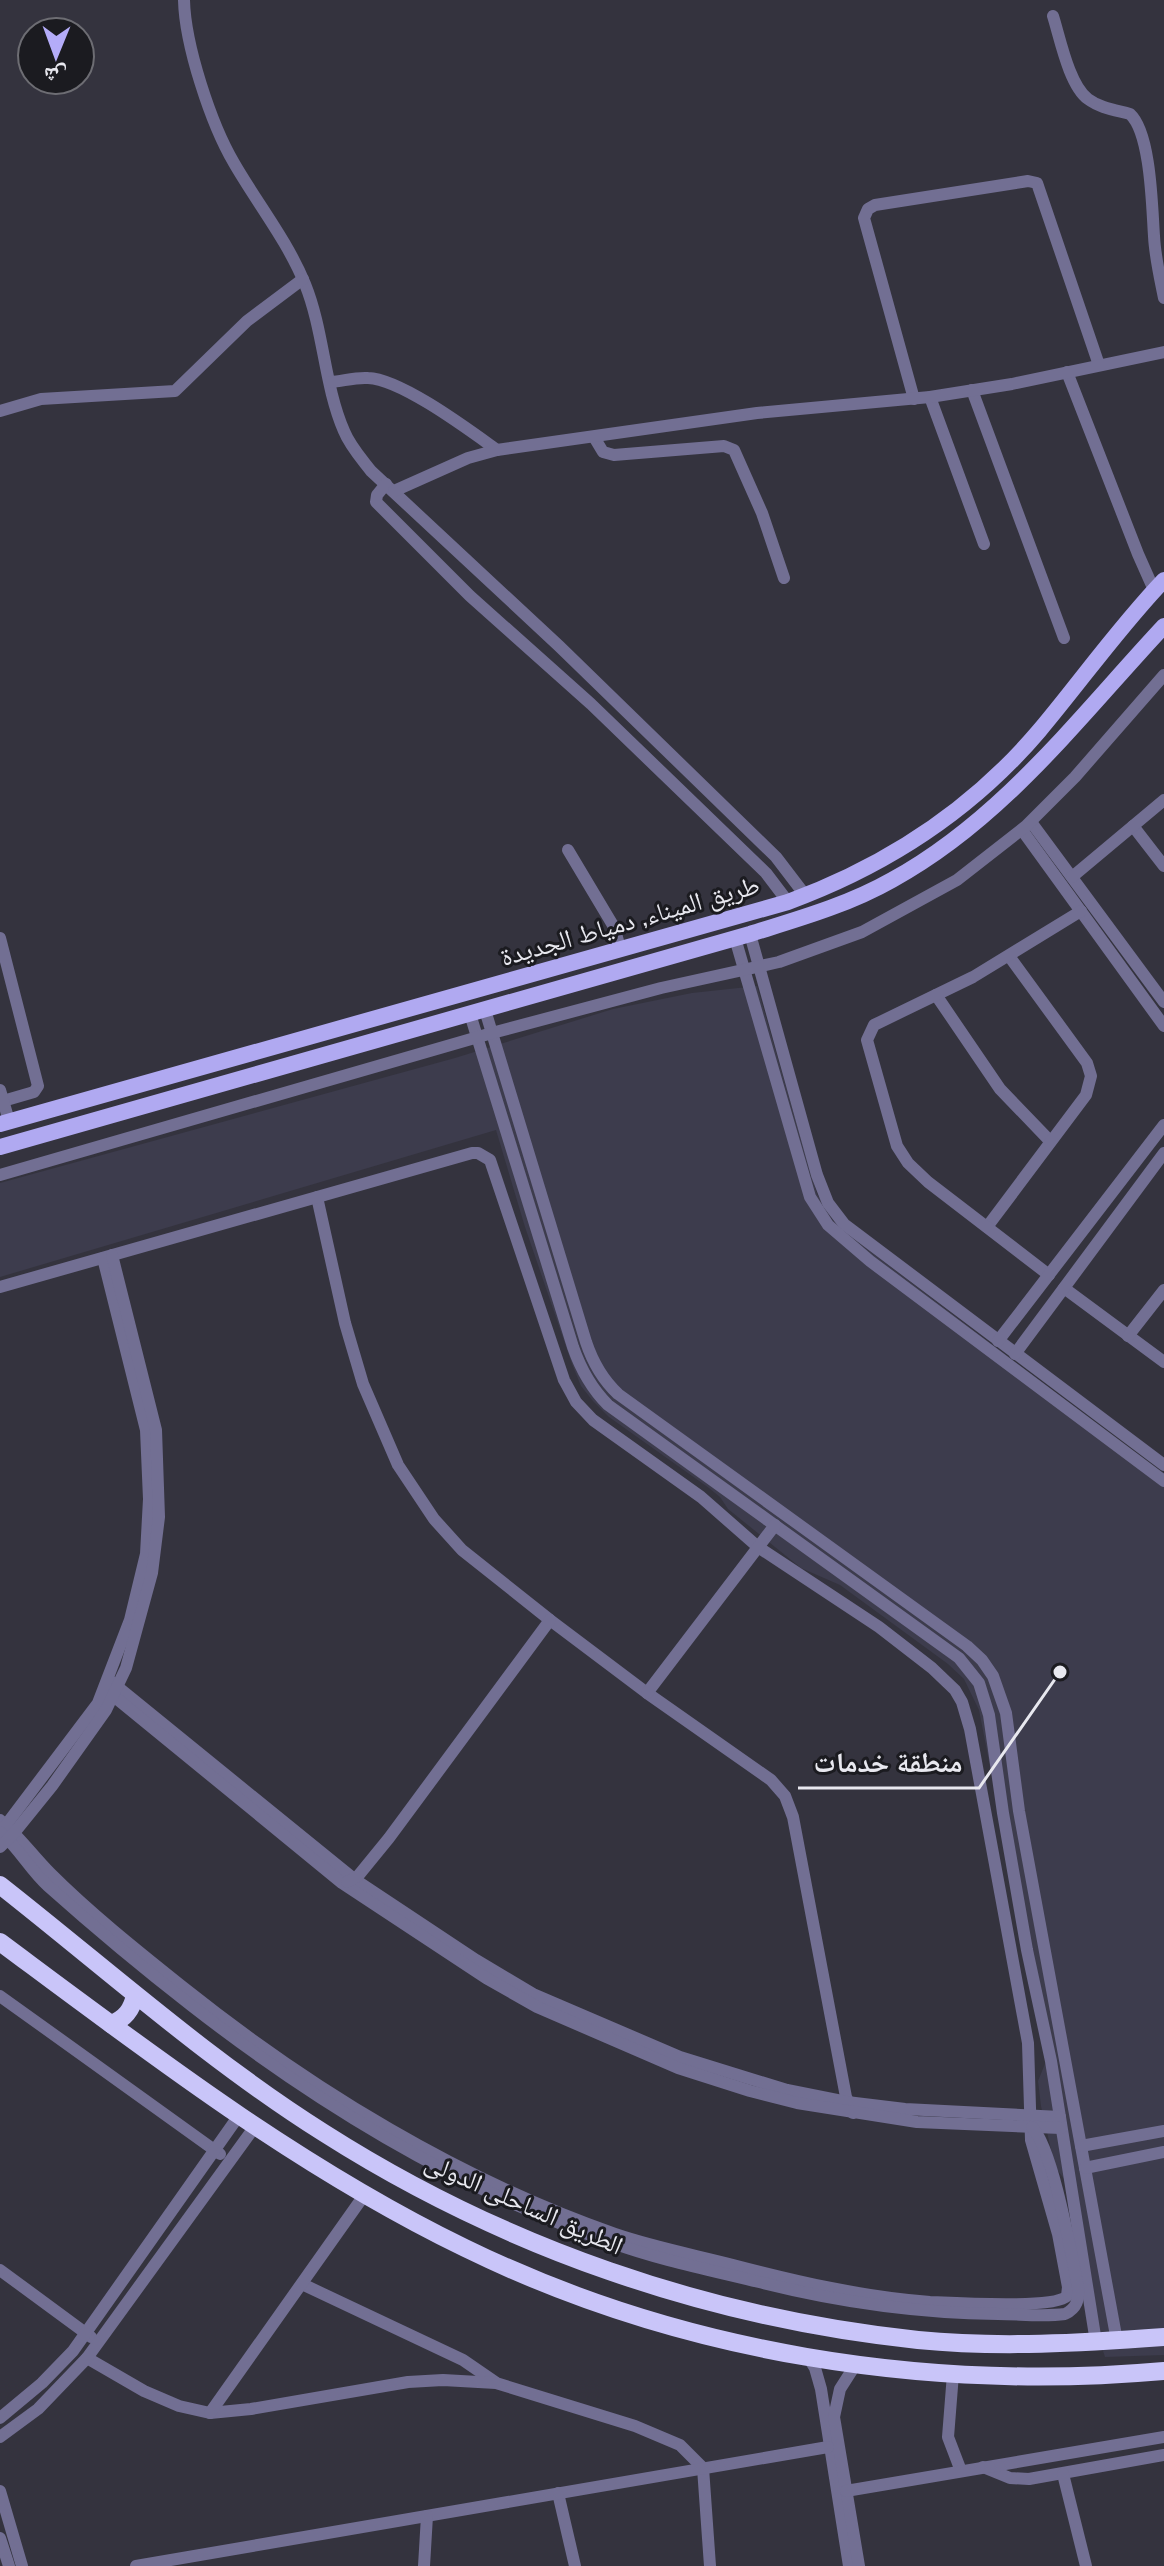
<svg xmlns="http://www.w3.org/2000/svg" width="1164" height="2566" viewBox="0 0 1164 2566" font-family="'Nunito Sans','Noto Naskh Arabic',sans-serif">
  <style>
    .built { fill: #3d3c4d }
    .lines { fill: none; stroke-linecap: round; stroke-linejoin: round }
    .minor { stroke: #726f93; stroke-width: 12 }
    .major { stroke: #b0a9f1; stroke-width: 16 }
    .highway { stroke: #c9c5f9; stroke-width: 18 }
    .labels { text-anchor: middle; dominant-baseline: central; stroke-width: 6; stroke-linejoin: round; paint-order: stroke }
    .street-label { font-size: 26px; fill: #e8e8ef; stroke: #1b1b20 }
    .leader { fill: none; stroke: #e8e8ef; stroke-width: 3 }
    .callout-dot { fill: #e8e8ef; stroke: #1b1b20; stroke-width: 3 }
    .callout-label { font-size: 28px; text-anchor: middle; font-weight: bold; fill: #e8e8ef; stroke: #1b1b20; stroke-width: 6; stroke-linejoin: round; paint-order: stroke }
  </style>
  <rect width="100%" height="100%" fill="#34333e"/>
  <polygon class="built" points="757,986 817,1194 832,1219 842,1230 1164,1475 1164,2355 1105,2357 1090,2311 1065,2180 1055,2167 1041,2106 1038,2081 1047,2059 979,1710 964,1679 948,1664 840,1585 801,1568 728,1509 720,1497 709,1488 609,1417 593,1401 581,1386 572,1364 525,1227 496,1130 0,1277 0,1183 455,1058 613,1009 692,993"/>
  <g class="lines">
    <g class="minor">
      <path d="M184 0C185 45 211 124 234 163 257 203 287 240 305 284 324 331 324 385 344 431 350 446 361 458 371 471L559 646 776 857 805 895"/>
      <path d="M1053 16C1060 38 1069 85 1088 99 1100 108 1115 110 1130 114 1151 133 1152 208 1154 236 1155 257 1160 278 1164 298"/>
      <polyline points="1067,372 1138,554 1154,590"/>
      <path d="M331 382C343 381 356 377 368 378 401 379 469 430 497 450"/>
      <polyline points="972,390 1064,638"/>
      <polyline points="930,397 984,544"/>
      <polyline points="914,399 864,218 868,209 875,205 1028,181 1037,183 1099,365"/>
      <polyline points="0,411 41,399 175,391 247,321 303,279"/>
      <polyline points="594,437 603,452 614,455 724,446 734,450 762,513 784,578"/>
      <polyline points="386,484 377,495 376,502 470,596 591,704 766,873 788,902"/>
      <polyline points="394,491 468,458 497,450 757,413 930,397 1012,384 1164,352"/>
      <polyline points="1031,822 1164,1002"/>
      <polyline points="1133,826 1164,866"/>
      <polyline points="1022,830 1164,1026"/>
      <polyline points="568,850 614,927 620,948"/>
      <polyline points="1072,877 1164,800"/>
      <polyline points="750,934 817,1175 828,1203 844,1224 1164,1465"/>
      <polyline points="0,938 38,1086 34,1092 3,1101"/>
      <polyline points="735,938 810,1197 828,1225 870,1261 1164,1481"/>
      <polyline points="936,995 1000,1089 1050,1141"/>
      <path d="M485 1010 586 1342C593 1363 602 1379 618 1394L967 1646 982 1660 993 1676 1006 1713 1019 1811 1117 2341"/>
      <path d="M470 1014 573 1347C581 1370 591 1388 608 1405L959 1658 979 1683 989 1715 1003 1813 1027 1950 1051 2061 1096 2342"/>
      <polyline points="0,1090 9,1121"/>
      <polyline points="0,1175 492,1033 661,988 779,962 862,932 957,880 1026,826 1075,777 1164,675"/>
      <polyline points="317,1197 345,1323 363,1384 398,1465 434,1519 462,1550 550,1620 647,1693 771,1780 785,1796 793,1817 846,2097 853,2113"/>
      <polyline points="987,1227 1086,1095 1091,1076 1087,1063 1009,956"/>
      <polyline points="1049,1275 928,1182 908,1163 897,1146 867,1040 874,1025 973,977 1081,911"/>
      <path d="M0 1287 472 1153H478L490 1160 564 1380 576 1402 593 1420 701 1497 758 1547 879 1627 932 1668 955 1690 962 1702 970 1729 1028 2043 1031 2140 1058 2234 1068 2287 1067 2296C1054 2309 953 2303 930 2302 863 2297 798 2282 733 2265 694 2255 653 2247 615 2234 460 2180 312 2090 184 1988 139 1952 91 1914 50 1873 33 1856 19 1836 0 1820"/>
      <polyline points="1064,1288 1164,1362"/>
      <polyline points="1128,1336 1164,1290"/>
      <polyline points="998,1341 1164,1125"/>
      <polyline points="1015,1354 1164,1153"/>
      <polyline points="109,1680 354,1879 476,1960 533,1994 680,2057 787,2090 847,2102 905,2109 1060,2117"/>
      <polyline points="105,1689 342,1883 486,1978 537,2007 678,2068 750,2091 797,2103 917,2122 1061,2128"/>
      <polyline points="647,1693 775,1525"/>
      <polyline points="3,1829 98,1703 130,1620 146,1554 149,1499 146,1430 103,1258"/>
      <path d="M0 1832C19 1848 30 1870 48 1886 94 1927 143 1968 192 2006 318 2104 462 2191 613 2243 660 2260 710 2270 759 2282 838 2302 916 2313 998 2314 1020 2314 1043 2317 1065 2314 1077 2308 1079 2300 1078 2287 1071 2253 1053 2149 1032 2127"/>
      <polyline points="0,1847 14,1833 52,1786 106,1710 126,1668 152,1573 159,1517 156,1430 112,1255"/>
      <polyline points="347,1882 358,1876 389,1838 550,1620"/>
      <polyline points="0,1996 220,2154"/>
      <polyline points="1081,2146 1164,2131"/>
      <polyline points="1085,2168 1164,2152"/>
      <polyline points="0,2270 91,2337"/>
      <polyline points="302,2284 463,2360 495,2382"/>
      <polyline points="808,2357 815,2368 821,2389 849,2566"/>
      <polyline points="87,2358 144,2391 179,2406 210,2413 251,2409 408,2382 443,2380 496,2383 635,2426 680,2445 703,2468 710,2566"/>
      <polyline points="856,2364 840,2389 834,2417 859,2566"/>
      <polyline points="953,2374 948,2437 961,2471"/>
      <polyline points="210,2413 365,2194"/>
      <polyline points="0,2418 42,2383 73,2351 240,2114"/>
      <polyline points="0,2437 38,2409 87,2358 256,2125"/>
      <polyline points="983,2467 1010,2478 1029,2479 1164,2455"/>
      <polyline points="1063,2474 1086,2566"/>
      <polyline points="0,2491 22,2566"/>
      <polyline points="846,2491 1164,2437"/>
      <polyline points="558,2493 575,2566"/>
      <polyline points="0,2538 9,2566"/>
      <polyline points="136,2566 828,2447"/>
      <polyline points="424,2566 427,2516"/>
    </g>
    <g class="major">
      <path d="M0 1124 788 902C886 866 971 811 1039 731 1081 681 1119 627 1164 580"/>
      <path d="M0 1147 750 934C798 919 848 905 892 880 1003 819 1079 717 1164 626"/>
    </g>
    <g class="highway">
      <path d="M0 1885C107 1969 208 2060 324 2133 503 2247 707 2318 918 2340 999 2348 1083 2343 1164 2337"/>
      <path d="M0 1942C148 2052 298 2167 465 2248 680 2353 926 2392 1164 2371"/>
      <path d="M111 2024C125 2019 132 2010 135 1995"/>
    </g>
  </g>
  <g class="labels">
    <g class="street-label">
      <text transform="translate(630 921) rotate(-16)">طريق الميناء, دمياط الجديدة</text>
      <text transform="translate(524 2204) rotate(24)">الطريق الساحلى الدولى</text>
    </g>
  </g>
  <path class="leader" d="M1060 1672L979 1788H798"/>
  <circle class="callout-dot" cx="1060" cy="1672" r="8"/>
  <g class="callout-label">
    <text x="888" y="1772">منطقة خدمات</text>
  </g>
  <g transform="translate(56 56) rotate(181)"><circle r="38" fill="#1b1b20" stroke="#6d6d73" stroke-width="2"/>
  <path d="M0-6L14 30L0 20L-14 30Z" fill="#b4acf9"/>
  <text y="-12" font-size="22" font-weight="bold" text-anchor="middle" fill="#e8e8ef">ش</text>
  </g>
</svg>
